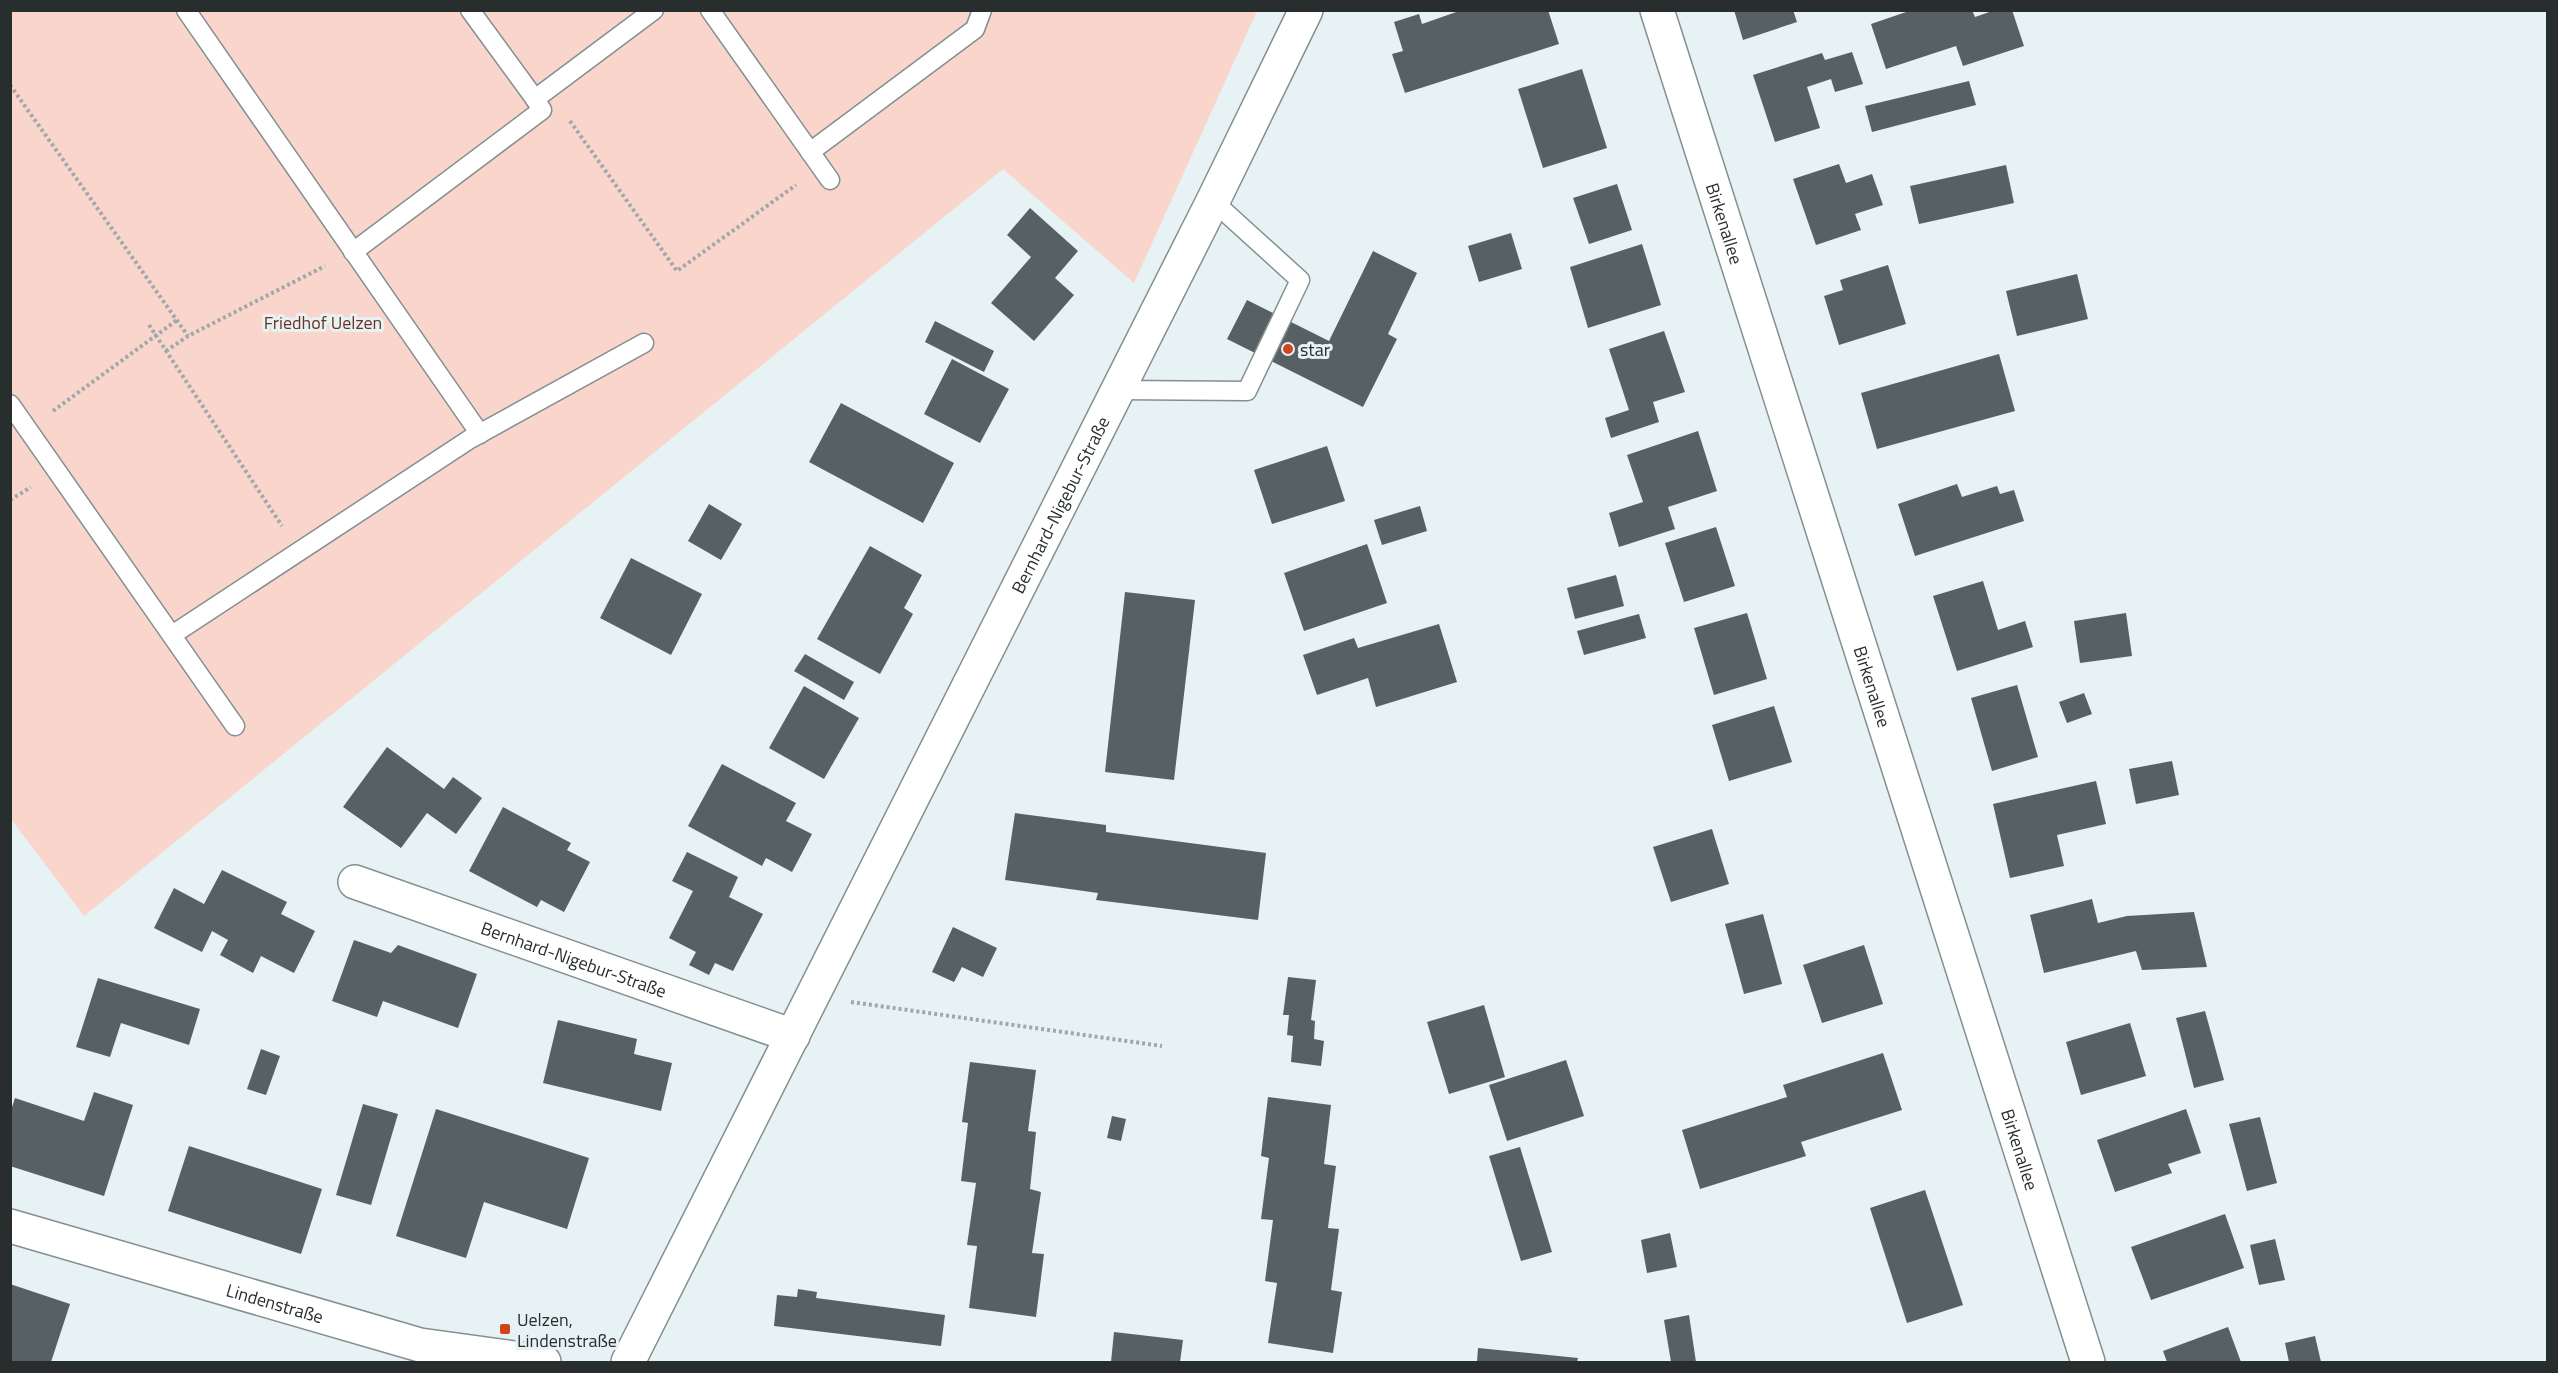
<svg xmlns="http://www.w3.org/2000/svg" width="2558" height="1373" viewBox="0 0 2558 1373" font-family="'Titillium Web',sans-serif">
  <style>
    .green { fill: #f9d5cc }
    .building { fill: #576163 }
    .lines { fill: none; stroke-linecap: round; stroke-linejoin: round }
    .service-casing { stroke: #848f91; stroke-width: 21 }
    .minor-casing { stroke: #848f91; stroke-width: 36 }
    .secondary-casing { stroke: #848f91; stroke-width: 36 }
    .path { stroke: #9fa9aa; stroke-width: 4; stroke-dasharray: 3 3; stroke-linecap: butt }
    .service { stroke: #fff; stroke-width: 18 }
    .minor { stroke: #fff; stroke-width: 33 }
    .secondary { stroke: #fff; stroke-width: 33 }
    .poi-dot { fill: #ce4520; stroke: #e6f2f4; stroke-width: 2 }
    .labels { text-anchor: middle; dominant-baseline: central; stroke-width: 6; stroke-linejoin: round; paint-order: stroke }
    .street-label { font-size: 18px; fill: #282d2e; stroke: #e6f2f4 }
    .park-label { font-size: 18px; fill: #6e3223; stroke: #e6f2f4 }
    .poi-label { font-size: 18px; fill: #282d2e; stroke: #e6f2f4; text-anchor: start }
  </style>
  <rect width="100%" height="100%" fill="#e6f2f4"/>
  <polygon class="green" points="11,11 1257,11 1134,283 1003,169 84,916 11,819"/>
  <g class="building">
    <polygon points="1462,10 1548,10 1559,44 1405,93 1392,54 1403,51 1394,22 1419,14 1422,24"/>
    <polygon points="1734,10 1793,10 1797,22 1743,40"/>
    <polygon points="1912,10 1972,10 1975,17 1995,10 2012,10 2024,46 1963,66 1956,46 1886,69 1871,24"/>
    <polygon points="1852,52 1863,84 1835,92 1831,79 1807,87 1820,128 1775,142 1753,75 1822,53 1825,60"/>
    <polygon points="1582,69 1607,148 1543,168 1518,89"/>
    <polygon points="1969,81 1976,105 1872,132 1865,106"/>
    <polygon points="1839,164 1846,183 1872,174 1883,205 1855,214 1861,230 1816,245 1793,179"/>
    <polygon points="2006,165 2014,203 1919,224 1910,186"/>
    <polygon points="1617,184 1632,230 1589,244 1573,198"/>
    <polygon points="1030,208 1078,251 1055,278 1074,295 1034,341 991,303 1031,257 1007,235"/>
    <polygon points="1511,233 1522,269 1479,282 1468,246"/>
    <polygon points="1642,244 1661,305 1588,328 1570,267"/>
    <polygon points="1373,251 1417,273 1388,334 1397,339 1363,407 1227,339 1247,300 1329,341"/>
    <polygon points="1888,265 1906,324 1839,345 1824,296 1843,290 1840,280"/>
    <polygon points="2077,274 2088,319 2017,336 2006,291"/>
    <polygon points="935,321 994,351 984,372 925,342"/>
    <polygon points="1664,331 1685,392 1653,402 1659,422 1611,438 1605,418 1629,410 1609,349"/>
    <polygon points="1999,354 2015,411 1877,449 1861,393"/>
    <polygon points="952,359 1009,389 980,443 924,414"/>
    <polygon points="841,403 954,463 923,523 809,462"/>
    <polygon points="1698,431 1717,491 1668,507 1675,529 1619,547 1609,513 1643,502 1627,455"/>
    <polygon points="1327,446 1345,501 1272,524 1254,470"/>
    <polygon points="1957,484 1962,497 1997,486 2000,494 2014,490 2024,521 1915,556 1898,504"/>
    <polygon points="709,504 742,524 721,560 688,541"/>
    <polygon points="1420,506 1427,531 1382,545 1374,520"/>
    <polygon points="1716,527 1735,586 1684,602 1665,543"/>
    <polygon points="1367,544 1387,603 1304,631 1284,573"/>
    <polygon points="870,546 922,575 904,608 913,614 880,674 817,639"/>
    <polygon points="631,558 702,594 671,655 600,618"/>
    <polygon points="1616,575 1624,606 1575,619 1567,588"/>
    <polygon points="1983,581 1998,630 2025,621 2033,647 1957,671 1933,596"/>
    <polygon points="1125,592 1195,600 1174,780 1105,772"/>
    <polygon points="1747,613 1767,679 1714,695 1694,628"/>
    <polygon points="2126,613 2132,656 2080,663 2074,621"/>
    <polygon points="1639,614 1646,638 1584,655 1577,631"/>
    <polygon points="1439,624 1457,682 1376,707 1368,678 1317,695 1303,655 1354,638 1358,648"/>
    <polygon points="805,654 854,682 844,700 794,671"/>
    <polygon points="2017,685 2038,757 1992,771 1971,698"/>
    <polygon points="804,686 859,718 824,779 769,748"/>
    <polygon points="2084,693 2092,714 2067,723 2059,702"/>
    <polygon points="1774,706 1792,762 1729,781 1712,725"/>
    <polygon points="387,747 444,789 453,777 482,798 456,834 427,813 401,848 343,807"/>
    <polygon points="2172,761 2179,795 2136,804 2129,769"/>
    <polygon points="722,764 796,803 786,821 812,834 792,872 766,858 762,866 688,826"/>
    <polygon points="2096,781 2106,824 2057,835 2064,866 2010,878 1993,804"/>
    <polygon points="503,807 571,843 567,850 590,862 564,912 541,900 537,907 469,871"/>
    <polygon points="1015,813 1106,825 1106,832 1266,853 1258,920 1096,900 1098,893 1005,880"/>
    <polygon points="1712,829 1729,884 1671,902 1653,847"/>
    <polygon points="687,852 738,877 729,897 763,914 733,971 715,963 709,975 689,965 696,952 669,938 693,891 672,881"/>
    <polygon points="222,870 287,902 281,914 315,931 294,973 261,956 253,973 220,955 228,940 212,931 202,952 154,928 174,888 204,904"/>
    <polygon points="2092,899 2098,923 2127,916 2194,912 2207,967 2142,970 2136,951 2044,973 2030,915"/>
    <polygon points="1763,914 1782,984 1744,994 1725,924"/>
    <polygon points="953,927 997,948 983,977 962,967 954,982 932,972"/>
    <polygon points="354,940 391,953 398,945 477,974 458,1028 383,1001 377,1017 332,1001"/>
    <polygon points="1864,945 1883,1004 1822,1023 1803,965"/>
    <polygon points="1288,977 1316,980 1311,1020 1315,1021 1314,1039 1324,1041 1321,1066 1291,1062 1293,1036 1287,1035 1289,1015 1283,1015"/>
    <polygon points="98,978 200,1009 189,1045 121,1023 110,1057 76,1047"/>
    <polygon points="1484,1005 1505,1077 1449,1094 1427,1022"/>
    <polygon points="2205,1011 2224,1080 2194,1088 2176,1018"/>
    <polygon points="558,1020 637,1039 634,1054 672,1063 661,1111 543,1083"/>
    <polygon points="2130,1023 2146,1076 2081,1095 2066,1042"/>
    <polygon points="261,1049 280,1056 266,1095 247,1089"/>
    <polygon points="1883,1053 1902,1110 1801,1142 1806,1156 1700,1189 1682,1130 1787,1097 1783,1085"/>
    <polygon points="1566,1060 1584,1116 1507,1141 1489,1085"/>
    <polygon points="970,1062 1036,1070 1028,1131 1036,1132 1030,1189 1041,1192 1032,1253 1044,1254 1036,1317 969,1308 977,1246 967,1245 976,1183 961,1181 968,1123 962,1122"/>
    <polygon points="94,1092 133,1105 104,1196 10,1166 10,1113 15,1098 84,1121"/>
    <polygon points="1268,1097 1331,1105 1324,1164 1336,1166 1328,1228 1339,1229 1331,1290 1342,1292 1333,1353 1268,1343 1277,1283 1265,1281 1273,1220 1261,1219 1269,1158 1261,1156"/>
    <polygon points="363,1104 398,1114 371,1205 336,1195"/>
    <polygon points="436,1109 589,1158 567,1229 484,1202 466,1258 396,1236"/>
    <polygon points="2186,1109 2201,1153 2168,1164 2172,1173 2115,1192 2097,1140"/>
    <polygon points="1112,1116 1126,1119 1121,1141 1107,1138"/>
    <polygon points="2260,1117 2277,1183 2247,1191 2229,1124"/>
    <polygon points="189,1146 322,1189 301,1254 168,1211"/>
    <polygon points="1520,1147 1552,1252 1521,1261 1489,1156"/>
    <polygon points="1925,1190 1963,1305 1907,1323 1870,1208"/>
    <polygon points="2225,1214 2244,1268 2151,1300 2131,1247"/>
    <polygon points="1670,1233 1677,1267 1647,1273 1641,1240"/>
    <polygon points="2275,1239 2285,1280 2259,1285 2250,1245"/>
    <polygon points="10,1284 70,1304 51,1362 10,1362"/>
    <polygon points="798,1289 817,1292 816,1298 945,1315 941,1346 774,1326 777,1295 797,1297"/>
    <polygon points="1689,1315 1696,1362 1671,1362 1664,1320"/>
    <polygon points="2228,1327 2241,1362 2167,1362 2163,1351"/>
    <polygon points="1114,1332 1183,1340 1180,1362 1111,1362"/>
    <polygon points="2315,1336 2321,1362 2289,1362 2285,1343"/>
    <polygon points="1478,1348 1578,1358 1577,1362 1477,1362"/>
  </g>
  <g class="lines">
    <defs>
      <g id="service">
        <polyline points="186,10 480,434"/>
        <polyline points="470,10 535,99"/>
        <polyline points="710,10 830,180"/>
        <polyline points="810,152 975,29 982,10"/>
        <polyline points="353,252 542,110 535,99 654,10"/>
        <polyline points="1118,390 1247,391 1300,280 1213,201"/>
        <polyline points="10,404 235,726"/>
        <polyline points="172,635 470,439 644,343"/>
      </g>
      <g id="minor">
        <path id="s1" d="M1657 10 2088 1362"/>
        <path id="s2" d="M355 882 793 1036"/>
        <path id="s3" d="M10 1226 420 1345 544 1362"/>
      </g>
      <g id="secondary">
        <path id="s4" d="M628 1362 1213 201 1306 10"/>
      </g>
    </defs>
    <use href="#service" class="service-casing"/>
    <use href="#minor" class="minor-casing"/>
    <use href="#secondary" class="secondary-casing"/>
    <g class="path">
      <polyline points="10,85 188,336"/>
      <polyline points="570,121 677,271 796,185"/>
      <polyline points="149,325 282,526"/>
      <polyline points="166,351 188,336 325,266"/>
      <polyline points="53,411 177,320"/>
      <polyline points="10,500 31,487"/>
      <polyline points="851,1002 1162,1046"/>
    </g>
    <use href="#service" class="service"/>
    <use href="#minor" class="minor"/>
    <use href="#secondary" class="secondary"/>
  </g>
  <g class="poi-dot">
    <circle cx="1288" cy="349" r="6"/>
    <rect x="499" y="1323" width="12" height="12" rx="3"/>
  </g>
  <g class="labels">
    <g class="street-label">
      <text stroke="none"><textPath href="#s1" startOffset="224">Birkenallee</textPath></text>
      <text stroke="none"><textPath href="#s4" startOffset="960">Bernhard-Nigebur-Straße</textPath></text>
      <text stroke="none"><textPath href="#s1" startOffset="710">Birkenallee</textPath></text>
      <text stroke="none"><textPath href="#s2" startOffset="232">Bernhard-Nigebur-Straße</textPath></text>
      <text stroke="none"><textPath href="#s1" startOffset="1196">Birkenallee</textPath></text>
      <text stroke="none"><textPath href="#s3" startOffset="276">Lindenstraße</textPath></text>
    </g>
    <g class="park-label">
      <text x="323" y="322">Friedhof Uelzen</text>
    </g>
    <g class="poi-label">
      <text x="1300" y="349">star</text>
      <text x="517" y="1319">Uelzen,<tspan x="517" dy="21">Lindenstraße</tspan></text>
    </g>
  </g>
  <rect width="2558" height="1373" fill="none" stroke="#282d2e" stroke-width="24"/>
</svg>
